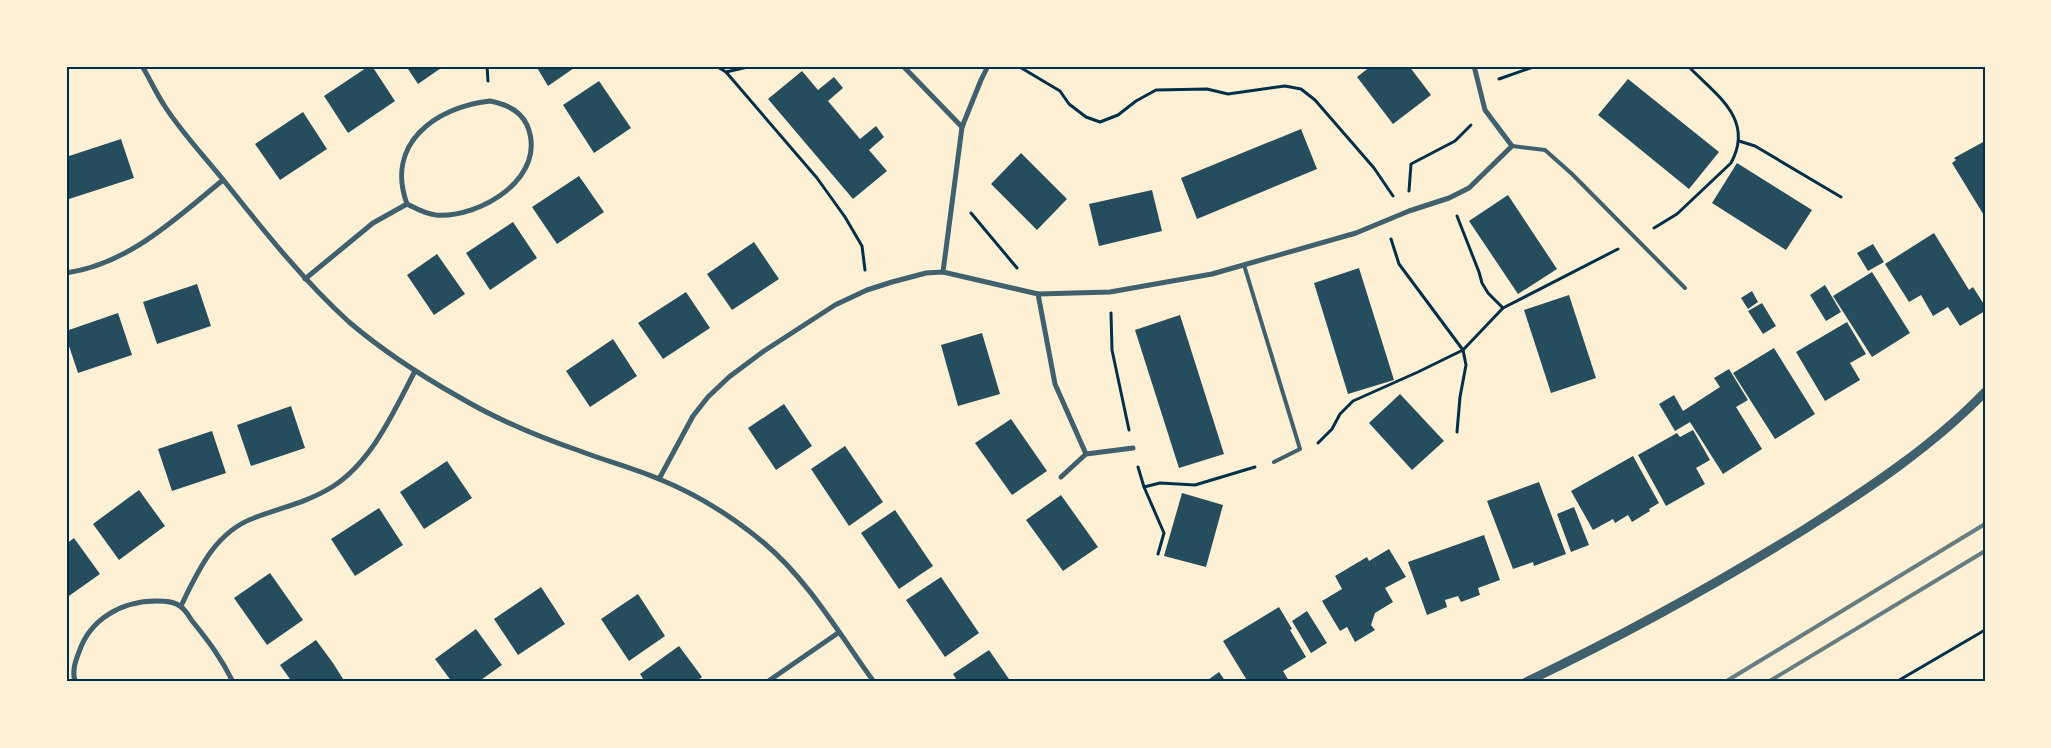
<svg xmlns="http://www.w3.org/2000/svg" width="2051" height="748" viewBox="0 0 2051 748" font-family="Lato,sans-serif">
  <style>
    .building { fill: #264d5e }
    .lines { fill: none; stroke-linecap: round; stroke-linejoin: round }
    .path { stroke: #003049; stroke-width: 3 }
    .service { stroke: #3f606c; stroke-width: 4 }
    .minor { stroke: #3f606c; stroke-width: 5 }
    .tertiary { stroke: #3f606c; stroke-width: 9 }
    .rail { stroke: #657d81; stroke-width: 4 }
    .neatline { fill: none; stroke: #003049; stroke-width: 2 }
  </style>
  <rect width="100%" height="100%" fill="#fdf0d5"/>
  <g class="building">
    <polygon points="369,66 372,66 395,101 348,133 324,96"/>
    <polygon points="406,66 444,66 418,84"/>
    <polygon points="536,66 577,66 548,86"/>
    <polygon points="1371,66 1409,66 1431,95 1393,124 1357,77"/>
    <polygon points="802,71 818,90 834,77 843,88 828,101 860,139 876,126 884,137 869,150 887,171 853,199 768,99"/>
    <polygon points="1628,79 1719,152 1689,189 1598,115"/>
    <polygon points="599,81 631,128 594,153 563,105"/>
    <polygon points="303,112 327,149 280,180 255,144"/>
    <polygon points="1301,129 1317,169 1197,219 1181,178"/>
    <polygon points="121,139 134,178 69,199 66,190 66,157"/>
    <polygon points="1985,141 1985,217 1952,163 1956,160 1954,158"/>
    <polygon points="1021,153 1067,199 1037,230 991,184"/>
    <polygon points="1737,163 1812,210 1786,250 1712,203"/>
    <polygon points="579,176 604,212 557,244 532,207"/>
    <polygon points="1152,190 1162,231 1099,246 1089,204"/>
    <polygon points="1508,195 1557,269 1518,294 1469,221"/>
    <polygon points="513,222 537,258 490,290 466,253"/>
    <polygon points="1934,233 1969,290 1973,287 1985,306 1985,311 1960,326 1948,307 1933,316 1921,295 1909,302 1885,264"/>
    <polygon points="754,242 779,279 732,310 707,274"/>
    <polygon points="1873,244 1884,262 1868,271 1857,253"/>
    <polygon points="437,254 465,294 434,315 407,275"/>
    <polygon points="1359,268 1394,380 1348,394 1314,283"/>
    <polygon points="1872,272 1910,333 1872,357 1833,296"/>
    <polygon points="197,284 211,326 157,344 143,302"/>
    <polygon points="1825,285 1841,312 1826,321 1810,295"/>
    <polygon points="1752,291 1758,302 1748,309 1741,298"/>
    <polygon points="686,292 710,328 663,359 638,323"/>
    <polygon points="1569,295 1596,378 1551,393 1524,310"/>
    <polygon points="1762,303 1776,326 1763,334 1748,311"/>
    <polygon points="118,313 132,355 78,373 66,337 66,331"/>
    <polygon points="1180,315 1224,454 1179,468 1135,330"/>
    <polygon points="1847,322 1866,354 1850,363 1860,380 1825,401 1796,352"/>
    <polygon points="982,333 1000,394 958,406 941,345"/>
    <polygon points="613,339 637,376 590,407 566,371"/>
    <polygon points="1774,348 1815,414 1775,439 1733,373"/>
    <polygon points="1729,369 1748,400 1736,407 1762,449 1723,474 1690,422 1675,431 1659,404 1674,395 1683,411 1720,387 1714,378"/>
    <polygon points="1400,394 1444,441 1412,470 1369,423"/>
    <polygon points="784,404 812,446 776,470 748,428"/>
    <polygon points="291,406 305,448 251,466 237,425"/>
    <polygon points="1011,419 1047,471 1012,495 975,443"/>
    <polygon points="1693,430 1710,460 1696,468 1705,484 1666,506 1638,455 1677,433 1680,437"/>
    <polygon points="212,431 226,473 172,491 158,449"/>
    <polygon points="845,446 883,502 849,526 811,469"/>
    <polygon points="1633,456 1659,503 1649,509 1650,511 1632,522 1628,515 1615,523 1613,519 1593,530 1571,491"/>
    <polygon points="447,461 472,498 424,529 400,492"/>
    <polygon points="1539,482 1566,554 1534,566 1533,562 1513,569 1487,501"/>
    <polygon points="139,490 165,526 119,560 93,524"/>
    <polygon points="1182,493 1223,505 1206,567 1164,556"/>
    <polygon points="1061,495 1098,547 1063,571 1026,520"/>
    <polygon points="1574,507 1589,545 1571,552 1557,514"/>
    <polygon points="379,508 403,545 355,576 331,539"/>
    <polygon points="895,510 933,566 899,589 861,533"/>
    <polygon points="1484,535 1500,580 1478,588 1480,595 1461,602 1458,596 1445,600 1447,607 1427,615 1408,562"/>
    <polygon points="74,538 100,574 66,598 66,544"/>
    <polygon points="1389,549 1406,577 1385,588 1393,602 1375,613 1371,625 1375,630 1355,642 1347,627 1340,631 1322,601 1342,589 1335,576 1367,557 1369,561"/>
    <polygon points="270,573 303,620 267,645 234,598"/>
    <polygon points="941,577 979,633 945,657 906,600"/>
    <polygon points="541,587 565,624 518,655 494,619"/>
    <polygon points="638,594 665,636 629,661 601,619"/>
    <polygon points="1279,607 1292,629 1290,630 1306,657 1283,671 1289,681 1287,682 1248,682 1223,641"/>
    <polygon points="1307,611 1327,643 1311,653 1292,621"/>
    <polygon points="476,629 502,665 478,682 452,682 435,659"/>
    <polygon points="316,640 333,663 345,682 292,682 280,665"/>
    <polygon points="679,646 702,677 695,682 645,682 640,674"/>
    <polygon points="989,650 1011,682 958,682 953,674"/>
    <polygon points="1219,672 1226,682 1205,682"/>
  </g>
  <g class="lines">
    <g class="path">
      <polyline points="487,66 488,81"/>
      <polyline points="716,66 726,72 752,66"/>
      <polyline points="1018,66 1060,91 1069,104 1086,117 1100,122 1118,115 1136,101 1156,90 1207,89 1228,94 1285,86 1301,89 1315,100 1374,168 1393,196"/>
      <polyline points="726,72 817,178 845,217 862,246 865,270"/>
      <polyline points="1499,79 1536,66"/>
      <polyline points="1739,141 1755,146 1841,197"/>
      <polyline points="1409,191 1411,164 1455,141 1471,125"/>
      <polyline points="971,213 1017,268"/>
      <polyline points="1457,216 1479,272 1482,283 1488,293 1503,308"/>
      <path d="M1654 228 1677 214 1731 163C1755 119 1716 95 1688 66"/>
      <polyline points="1391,239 1399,264 1463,350 1466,365 1460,397 1457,432"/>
      <polyline points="1111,313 1112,350 1129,430"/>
      <polyline points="1318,443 1332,429 1340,414 1353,401 1418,372 1463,350 1503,308 1618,249"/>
      <polyline points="1138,467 1144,487 1164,533 1158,554"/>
      <polyline points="1144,487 1160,483 1195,485 1255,467"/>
      <polyline points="1896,682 1985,630"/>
    </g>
    <g class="service">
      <polyline points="1512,146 1545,150 1572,174 1685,288"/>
      <polyline points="1244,265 1300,449 1274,462"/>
    </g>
    <g class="minor">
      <path d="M142 66C150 79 156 93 164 105 181 132 205 157 225 182 264 231 303 280 349 322 383 351 420 375 459 397 496 419 539 437 580 451 606 461 633 468 659 479 696 494 733 517 764 543 808 580 840 635 874 682"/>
      <polyline points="903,66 962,127"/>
      <path d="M490 101C506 104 520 110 527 125 549 177 481 218 436 215 425 214 417 209 407 204 385 144 435 107 490 101Z"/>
      <polyline points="943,272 962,127 981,80 988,66"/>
      <path d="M66 273C129 264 175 219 223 180"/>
      <polyline points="305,279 373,223 407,204"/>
      <polyline points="1038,294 1055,384 1086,454"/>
      <polyline points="1061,477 1086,454 1133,448"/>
      <polyline points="659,479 693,416 708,397 729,377 764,351 835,305 867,290 892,282 926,273 943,272 1038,294 1110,292 1212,274 1356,233 1409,211 1449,198 1469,188 1512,146 1485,110 1474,66"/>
      <path d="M181 606C198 571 215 532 254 518 280 508 308 502 332 487 372 462 394 411 415 371"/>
      <path d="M75 682C72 671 75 662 79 652 90 619 122 601 156 601 164 601 175 601 181 607 186 610 189 617 193 622 210 643 221 658 233 682"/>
      <polyline points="574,682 585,682"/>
      <polyline points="767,682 838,633"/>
    </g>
    <path class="tertiary" d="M1526 682C1622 636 1715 585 1805 529 1868 489 1933 446 1985 392"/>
    <g class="rail">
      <polyline points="1725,682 1985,524"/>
      <polyline points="1768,682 1985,551"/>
    </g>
  </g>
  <rect width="2051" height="748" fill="none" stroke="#fdf0d5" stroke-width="135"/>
  <rect x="68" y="68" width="1916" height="612" class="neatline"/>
</svg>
